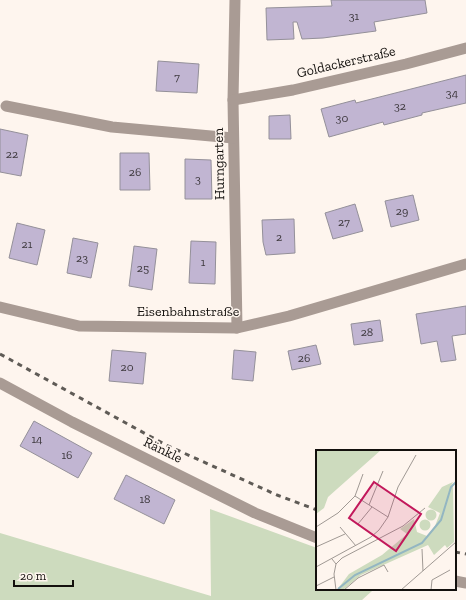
<svg xmlns="http://www.w3.org/2000/svg" width="466" height="600" viewBox="0 0 466 600" font-family="'Zilla Slab',serif">
  <style>
    .green { fill: #cddbbe }
    .building { fill: #c1b5d2; stroke: #949099 }
    .lines { fill: none; stroke-linecap: round; stroke-linejoin: round }
    .minor { stroke: #a99b94; stroke-width: 11 }
    .rail { stroke: #5f5b56; stroke-width: 3; stroke-dasharray: 5 5; stroke-linecap: butt }
    .labels { text-anchor: middle; dominant-baseline: central; stroke-width: 3; stroke-linejoin: round; paint-order: stroke }
    .number-label { font-size: 12px; fill: #3e393e }
    .street-label { font-size: 14px; fill: #13100d; stroke: #fef5ee }
    .inset-river { fill: none; stroke: #93b6c2; stroke-width: 2 }
    .inset-road { fill: none; stroke: #a09994; stroke-width: 1 }
    .view { fill: #c2185b; fill-opacity: 0.15; stroke: #c2185b; stroke-width: 2 }
    .inset-edge { fill: none; stroke: #13100d; stroke-width: 2 }
  </style>
  <rect width="100%" height="100%" fill="#fef5ee"/>
  <polygon class="green" points="210,509 317,548 317,589 372,589 372,591 362,600 0,600 0,533 211,596"/>
  <g class="building">
    <polygon points="331,0 425,0 427,13 374,22 376,31 323,38 302,39 297,22 293,22 294,39 267,40 266,8 332,6"/>
    <polygon points="158,61 199,64 197,93 156,91"/>
    <polygon points="466,75 466,103 422,113 422,115 384,125 383,122 329,137 321,109 355,100 356,103"/>
    <polygon points="290,115 291,139 269,139 269,116"/>
    <polygon points="0,129 28,135 21,176 0,172"/>
    <polygon points="120,153 149,153 150,190 120,190"/>
    <polygon points="185,159 211,160 212,199 185,199"/>
    <polygon points="413,195 419,220 391,227 385,201"/>
    <polygon points="355,204 363,231 333,239 325,213"/>
    <polygon points="294,219 295,253 266,255 263,242 262,220"/>
    <polygon points="17,223 45,230 37,265 9,258"/>
    <polygon points="73,238 98,243 91,278 67,273"/>
    <polygon points="191,241 216,242 215,284 189,283"/>
    <polygon points="134,246 157,249 152,290 129,286"/>
    <polygon points="466,306 466,334 452,336 456,360 441,362 437,341 421,344 416,314"/>
    <polygon points="380,320 383,341 354,345 351,324"/>
    <polygon points="316,345 321,364 292,370 288,351"/>
    <polygon points="112,350 146,353 143,384 109,381"/>
    <polygon points="234,350 256,352 253,381 232,379"/>
    <polygon points="34,421 92,453 78,478 20,446"/>
    <polygon points="126,475 175,500 164,524 114,499"/>
  </g>
  <g class="lines">
    <g class="minor">
      <polyline points="235,0 233,100 237,328"/>
      <polyline points="233,100 293,90 406,64 466,48"/>
      <polyline points="6,106 112,127 233,138"/>
      <polyline points="0,307 79,326 237,328 289,316 466,264"/>
      <polyline points="0,383 72,422 255,513 317,538"/>
      <polyline points="455,581 466,583"/>
    </g>
    <g class="rail">
      <polyline points="0,354 166,445 277,495 317,510"/>
      <polyline points="455,552 466,554"/>
    </g>
  </g>
  <g class="labels">
    <g class="number-label">
      <text x="354" y="16">31</text>
      <text x="177" y="77">7</text>
      <text x="452" y="93">34</text>
      <text x="400" y="106">32</text>
      <text x="342" y="118">30</text>
      <text x="12" y="154">22</text>
      <text x="135" y="172">26</text>
      <text x="198" y="179">3</text>
      <text x="402" y="211">29</text>
      <text x="344" y="222">27</text>
      <text x="279" y="237">2</text>
      <text x="27" y="244">21</text>
      <text x="82" y="258">23</text>
      <text x="203" y="262">1</text>
      <text x="143" y="268">25</text>
      <text x="367" y="332">28</text>
      <text x="304" y="358">26</text>
      <text x="127" y="367">20</text>
      <text x="37" y="439">14</text>
      <text x="67" y="455">16</text>
      <text x="145" y="499">18</text>
    </g>
    <g class="street-label">
      <text transform="translate(346 62) rotate(-13)">Goldackerstraße</text>
      <text transform="translate(219 164) rotate(-91)">Hurngarten</text>
      <text x="188" y="311">Eisenbahnstraße</text>
      <text transform="translate(163 450) rotate(26)">Ränkle</text>
    </g>
  </g>
  <g transform="translate(316 450)">
    <rect width="140" height="140" fill="#fef5ee"/>
    <path d="M0 0H65L12 47 8 58 0 64ZM137 32 135 36H137L138 92 131 98 129 95 118 105 112 95 45 125 27 140H21L33 124 66 105 91 84 84 79 98 69 101 82 111 86 119 76 124 63 112 57 126 37ZM109.5 65a5.5 5.5 0 1 1 11 0a5.5 5.5 0 1 1-11 0ZM103.5 75a5.5 5.5 0 1 1 11 0a5.5 5.5 0 1 1-11 0Z" fill="#cddbbe"/>
    <path class="inset-river" d="M22 139 39 125 106 93 125 70 135 37 140 32"/>
    <path class="inset-road" d="M39 46 72 67M53 55 67 21M42 74 56 57M0 77 22 63 39 46 47 24M24 77 40 96M0 97 29 84M106 99 107 121M16 109 20 114 18 124 20 140M20 114 26 108 87 76 109 58M0 117 55 87 63 80 72 67 82 37 100 5M0 136 18 127M28 140 42 128 68 115 72 122M85 140 140 92M115 140 116 130 134 120"/>
    <path class="view" d="M58 32 105 64 80 101 33 68Z"/>
    <rect width="140" height="140" class="inset-edge"/>
  </g>
  <path d="M14 580v6h59v-6" fill="none" stroke="#13100d" stroke-width="2"/>
  <text x="20" y="580" font-size="12" fill="#13100d" stroke="#fef5ee" stroke-width="3" paint-order="stroke">20 m</text>
</svg>
